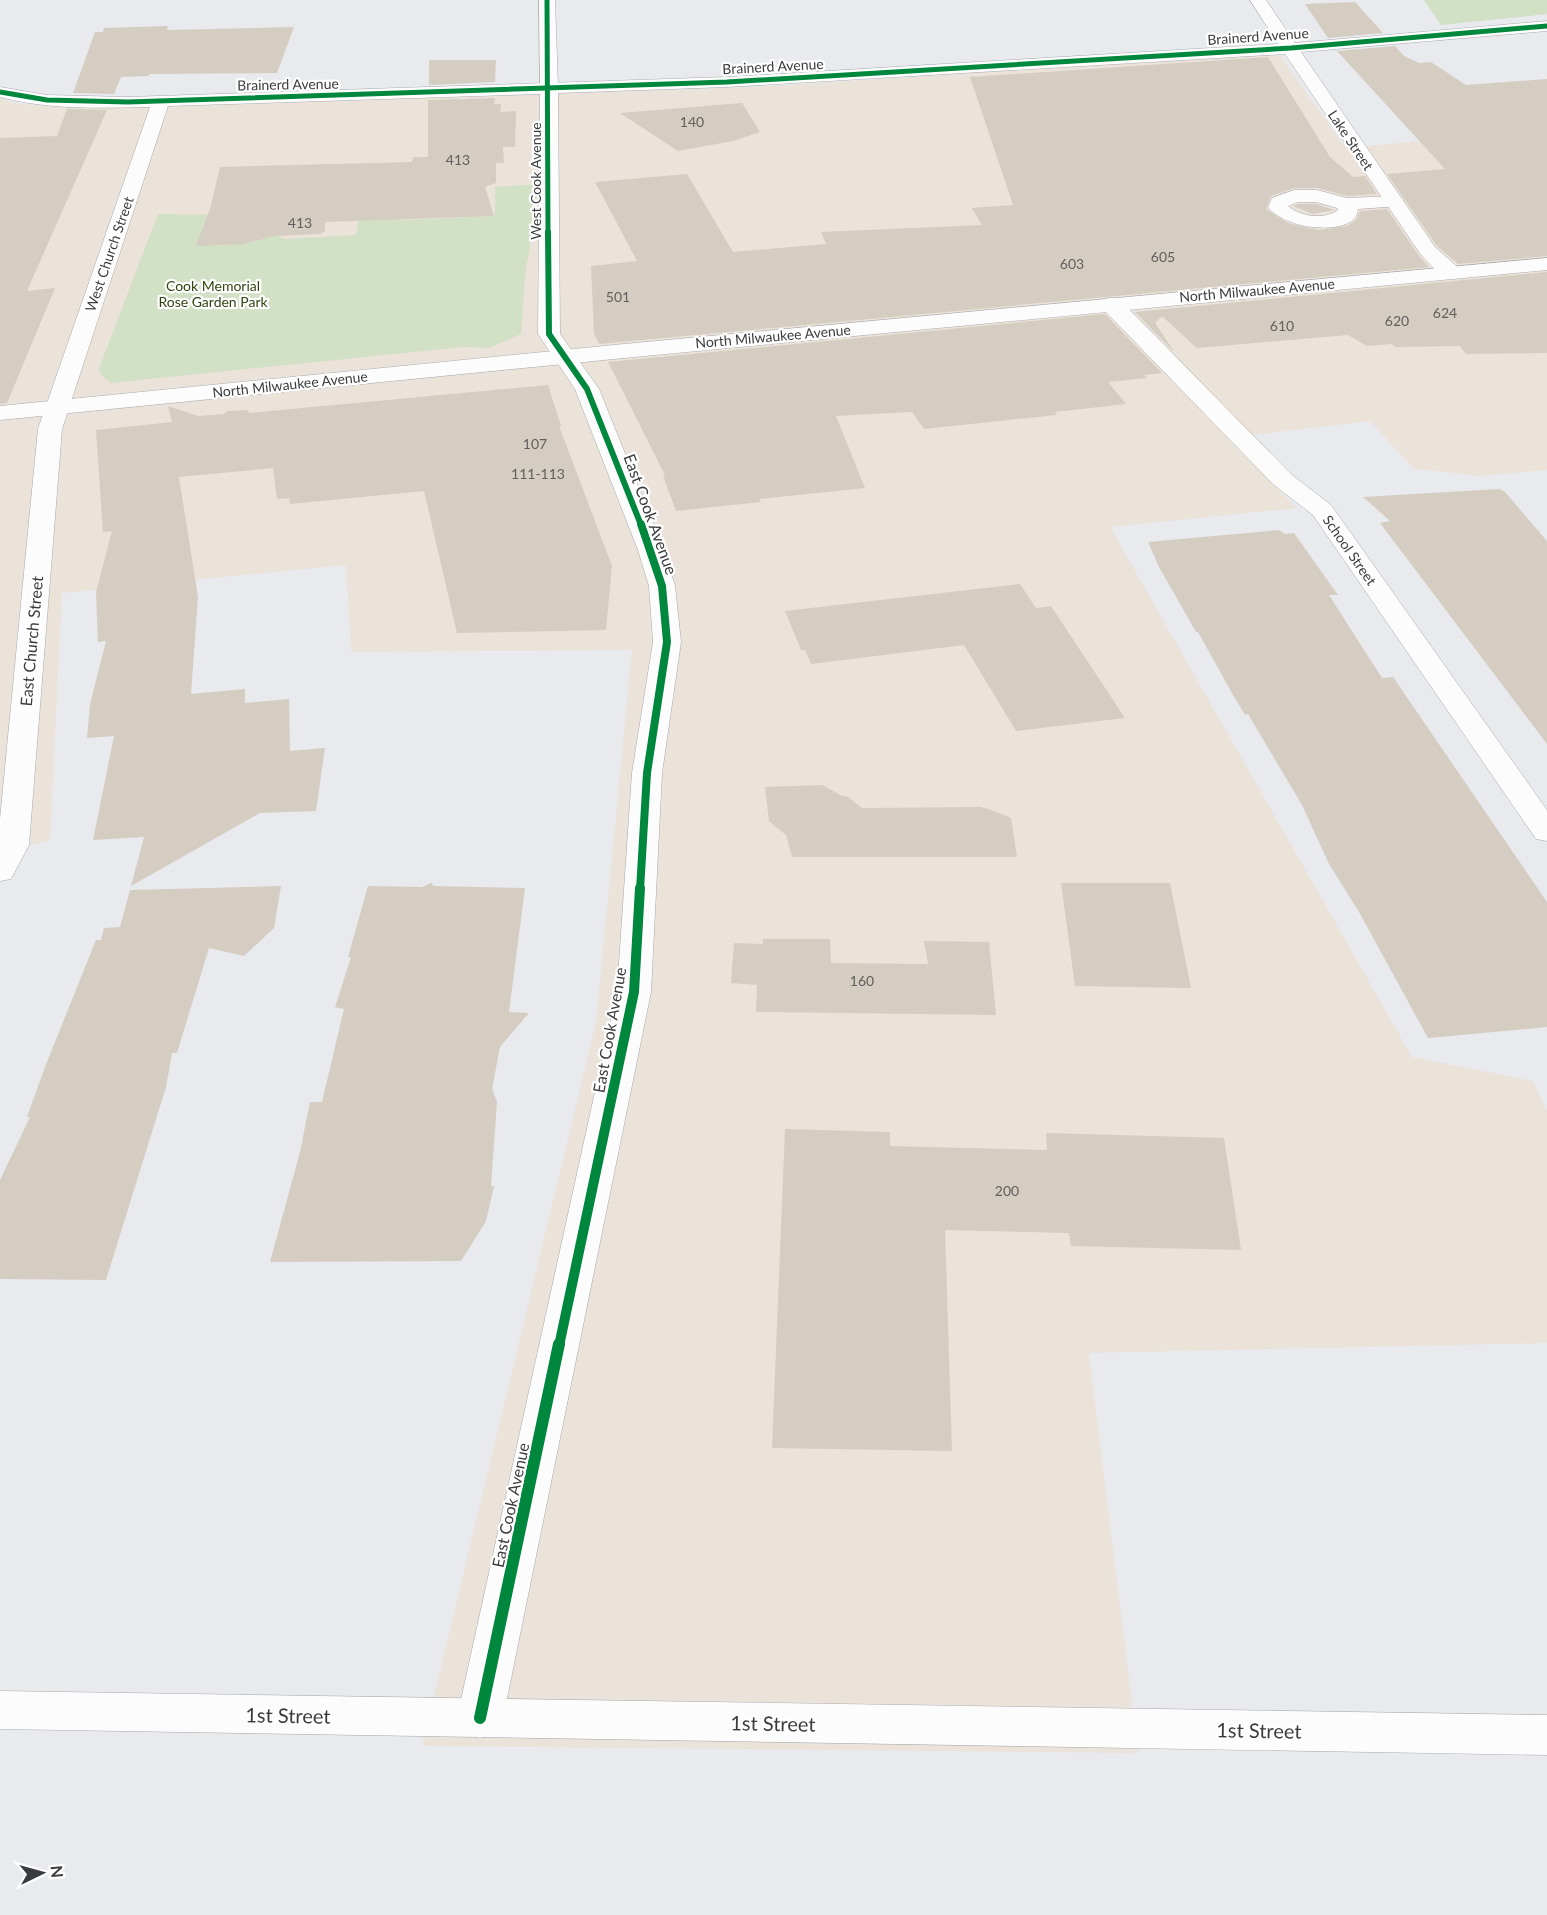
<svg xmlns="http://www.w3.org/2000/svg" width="1547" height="1915" viewBox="0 0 1547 1915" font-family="Lato,sans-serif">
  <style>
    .commercial { fill: #ebe2da }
    .green { fill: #d2e0c5 }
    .building { fill: #d5cdc2 }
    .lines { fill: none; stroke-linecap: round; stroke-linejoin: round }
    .street-casing { stroke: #a7a9ab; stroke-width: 1 }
    .secondary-casing { stroke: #a7a9ab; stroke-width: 1 }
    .primary-casing { stroke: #a7a9ab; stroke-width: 1 }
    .street { fill: #fcfcfc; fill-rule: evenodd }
    .secondary { fill: #fcfcfc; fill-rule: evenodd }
    .primary { fill: #fcfcfc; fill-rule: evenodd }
    .cycleway-far4-casing { stroke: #fff; stroke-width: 8 }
    .cycleway-far3-casing { stroke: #fff; stroke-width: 8 }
    .cycleway-far2-casing { stroke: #fff; stroke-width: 10 }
    .cycleway-far1-casing { stroke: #fff; stroke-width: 14 }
    .cycleway-casing { stroke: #fff; stroke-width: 16 }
    .cycleway-far4 { stroke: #00873e; stroke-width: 5 }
    .cycleway-far3 { stroke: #00873e; stroke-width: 6 }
    .cycleway-far2 { stroke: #00873e; stroke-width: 8 }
    .cycleway-far1 { stroke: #00873e; stroke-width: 10 }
    .cycleway { stroke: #00873e; stroke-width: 12 }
    .labels { text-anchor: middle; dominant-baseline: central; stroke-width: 4.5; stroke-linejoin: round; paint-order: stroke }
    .far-street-label { font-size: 14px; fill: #3a3b3e; stroke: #fff }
    .number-label { font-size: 14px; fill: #61605f }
    .far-park-label { font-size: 14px; fill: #314512; stroke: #fff }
    .street-label { font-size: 16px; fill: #3a3b3e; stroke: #fff }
    .near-street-label { font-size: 20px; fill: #3a3b3e; stroke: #fff }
  </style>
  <rect width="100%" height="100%" fill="#e8eaed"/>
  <polygon class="commercial" points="1278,53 1346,148 1547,129 1547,470 1482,476 1414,469 1370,421 1227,438 1297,508 1110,527 1412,1057 1533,1081 1547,1111 1547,1343 1089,1353 1138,1753 422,1746 596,1022 632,650 351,652 346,565 62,593 50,840 0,853 0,98 19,104 64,107 702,89 802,84"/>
  <g class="green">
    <polygon points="1424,0 1547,0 1547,14 1441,25"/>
    <polygon points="541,184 525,275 521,334 489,348 463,347 110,383 98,371 158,214 230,215 285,239 356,235 360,215 406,220 495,216 495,187"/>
  </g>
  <g class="building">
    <polygon points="1355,2 1383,33 1328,38 1305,4"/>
    <polygon points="168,26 167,30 294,27 277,73 150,74 148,76 121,77 114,94 73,93 95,32 103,32 104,28"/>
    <polygon points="1395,46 1404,56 1419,63 1431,62 1466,85 1547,79 1547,256 1458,264 1437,246 1387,174 1445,169 1337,51"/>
    <polygon points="1268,57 1330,157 1353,177 1365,176 1377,194 1347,196 1318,188 1294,188 1271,196 1266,209 1288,223 1319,230 1347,226 1356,220 1360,211 1387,209 1419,256 1429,267 599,344 594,334 591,266 637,261 595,182 687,174 733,252 826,244 821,232 982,225 972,208 1013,205 970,77"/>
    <polygon points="429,60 496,60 495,82 429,85"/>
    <polygon points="495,98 494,104 501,104 500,112 516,111 515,147 503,147 504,163 496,163 496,183 485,187 494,216 325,222 325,231 320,234 274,236 243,244 196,246 210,209 220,167 412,162 413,157 428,157 428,100"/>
    <polygon points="742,103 760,132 733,141 678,151 620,113"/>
    <polygon points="67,109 107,110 27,291 55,288 7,403 0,404 0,138 57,136"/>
    <polygon points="1297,204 1316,204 1334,210 1313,214 1293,206"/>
    <polygon points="1547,272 1547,353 1466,354 1460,346 1395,347 1392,344 1367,346 1348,335 1197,348 1162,316 1155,323 1175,353 1135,312"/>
    <polygon points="1105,314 1162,373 1144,375 1147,378 1108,382 1126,404 1055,412 1057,415 924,429 912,412 836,416 865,488 759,499 761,502 676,511 663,476 665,475 608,362"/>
    <polygon points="548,385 561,426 559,426 612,566 606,630 457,633 424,491 290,504 289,498 277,499 273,468 179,477 198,597 191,694 245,689 245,703 289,699 290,751 325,748 316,811 260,813 131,886 144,837 93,840 114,736 87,738 90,704 106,641 98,642 96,592 112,531 103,532 96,430 172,422 168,406 198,416 224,414 228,411 248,410 249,413"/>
    <polygon points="1499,489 1505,492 1547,541 1547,744 1380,523 1390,521 1363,497"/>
    <polygon points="1279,530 1285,534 1294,533 1338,595 1329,595 1382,678 1393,677 1547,902 1547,1027 1428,1038 1359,912 1329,864 1302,805 1248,714 1245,715 1233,695 1198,632 1196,632 1159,567 1148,542"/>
    <polygon points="1020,584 1036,608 1051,606 1125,718 1016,731 964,645 811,664 805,650 801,650 785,611"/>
    <polygon points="822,785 842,796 848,797 862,808 981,807 991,810 1011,818 1017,857 792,857 786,835 769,821 765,787"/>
    <polygon points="431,883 434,886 525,888 509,1012 529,1013 500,1047 492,1089 497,1102 491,1186 494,1186 486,1221 461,1261 270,1262 300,1152 310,1102 322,1102 344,1009 335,1007 351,957 348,957 368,886 422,887"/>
    <polygon points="1061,883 1170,883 1191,988 1075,986"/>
    <polygon points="281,886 274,928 244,956 209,948 177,1053 172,1053 166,1087 106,1280 0,1279 0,1180 30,1117 27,1117 45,1067 96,940 101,940 104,928 120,927 130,890"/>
    <polygon points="763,939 830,939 831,963 928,964 924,941 989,942 996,1015 756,1012 757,985 731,983 734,943 763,944"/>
    <polygon points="785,1129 890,1132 890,1146 1047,1150 1046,1133 1224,1138 1241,1250 1071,1246 1069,1233 945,1230 952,1451 772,1448"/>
  </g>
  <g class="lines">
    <defs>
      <g id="street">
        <polygon points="539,0 555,0 558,88 555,92 543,92 540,88"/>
        <path d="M1294 190H1317L1347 198 1394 196 1401 198 1404 202 1401 206 1358 209C1357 238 1284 230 1268 207L1272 198ZM1297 202H1316L1337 208 1338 210C1324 220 1301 217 1288 206Z"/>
        <polygon points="1111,298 1119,299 1292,475 1331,505 1547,810 1547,841 1536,839 1313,515 1274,485 1103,309 1100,304 1103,299"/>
        <polygon points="0,1691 1547,1715 1547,1755 0,1729"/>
      </g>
      <path id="secondary" d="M1250 0H1266L1295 43 1547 21V31L1301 52 1435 247 1463 272 1459 276C1443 281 1432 266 1421 255L1285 54 727 87 558 93 560 334 599 389 664 550 675 586 681 642 662 773 651 992 503 1718 496 1732 480 1738 464 1732 457 1718 617 992 632 773 653 642 649 586 638 550 575 389 538 334 540 94 168 106 62 429 29 845 11 879 0 881V819L38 429 150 107C100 108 49 110 0 97V87L47 95 128 97 727 77 1278 44Z"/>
      <polygon id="primary" points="1547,258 1547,270 624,358 0,420 0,406 624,344"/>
    </defs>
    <use href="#street" class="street-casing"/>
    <use href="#secondary" class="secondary-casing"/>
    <use href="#primary" class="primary-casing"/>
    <use href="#street" class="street"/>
    <use href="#secondary" class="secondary"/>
    <use href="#primary" class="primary"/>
    <defs>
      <g id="cycleway-far4">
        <polyline points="547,0 548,234"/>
        <polyline points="0,92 47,100 128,102 727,82 1291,48 1547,26"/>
      </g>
      <polyline id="cycleway-far3" points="548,232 549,334 587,389 641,525"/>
      <polyline id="cycleway-far2" points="640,890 647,773 667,642 662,586 641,524"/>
      <polyline id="cycleway-far1" points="559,1346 634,992 640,888"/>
      <polyline id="cycleway" points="480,1718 559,1344"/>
    </defs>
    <use href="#cycleway-far4" class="cycleway-far4-casing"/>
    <use href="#cycleway-far3" class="cycleway-far3-casing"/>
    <use href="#cycleway-far2" class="cycleway-far2-casing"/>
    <use href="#cycleway-far1" class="cycleway-far1-casing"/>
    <use href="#cycleway" class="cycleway-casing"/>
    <use href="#cycleway-far4" class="cycleway-far4"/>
    <use href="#cycleway-far3" class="cycleway-far3"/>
    <use href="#cycleway-far2" class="cycleway-far2"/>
    <use href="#cycleway-far1" class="cycleway-far1"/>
    <use href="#cycleway" class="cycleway"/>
  </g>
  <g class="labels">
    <g class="far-street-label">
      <text transform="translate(1258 36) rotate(-4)">Brainerd Avenue</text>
      <text transform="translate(773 66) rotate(-3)">Brainerd Avenue</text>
      <text transform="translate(288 84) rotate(-1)">Brainerd Avenue</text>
      <text transform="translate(1351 140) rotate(56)">Lake Street</text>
      <text transform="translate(535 181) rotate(-90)">West Cook Avenue</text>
      <text transform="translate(109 254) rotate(-71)">West Church Street</text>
      <text transform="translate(1257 290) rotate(-5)">North Milwaukee Avenue</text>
      <text transform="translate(773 336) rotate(-5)">North Milwaukee Avenue</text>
      <text transform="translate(290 384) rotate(-6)">North Milwaukee Avenue</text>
      <text transform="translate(1350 550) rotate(55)">School Street</text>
    </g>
    <g class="number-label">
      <text x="692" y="121">140</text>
      <text x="458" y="159">413</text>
      <text x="300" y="222">413</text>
      <text x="1163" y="256">605</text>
      <text x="1072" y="263">603</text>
      <text x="618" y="296">501</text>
      <text x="1445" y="312">624</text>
      <text x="1397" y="320">620</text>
      <text x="1282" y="325">610</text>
      <text x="535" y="443">107</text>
      <text x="538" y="473">111-113</text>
      <text x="862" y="980">160</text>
      <text x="1007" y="1190">200</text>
    </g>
    <g class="far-park-label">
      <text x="213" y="285">Cook Memorial<tspan x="213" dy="16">Rose Garden Park</tspan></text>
    </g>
    <g class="street-label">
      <text transform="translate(651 514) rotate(70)">East Cook Avenue</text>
      <text transform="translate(31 641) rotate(-85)">East Church Street</text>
      <text transform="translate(609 1030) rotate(-80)">East Cook Avenue</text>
      <text transform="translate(510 1505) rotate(-78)">East Cook Avenue</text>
    </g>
    <g class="near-street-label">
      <text transform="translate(288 1715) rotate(1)">1st Street</text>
      <text transform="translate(773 1723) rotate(1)">1st Street</text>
      <text transform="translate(1259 1730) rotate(1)">1st Street</text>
    </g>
  </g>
  <g transform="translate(42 1873) rotate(85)" stroke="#ffffff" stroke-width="4.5" paint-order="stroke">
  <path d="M0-4.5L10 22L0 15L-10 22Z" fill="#3a3b3e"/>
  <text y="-9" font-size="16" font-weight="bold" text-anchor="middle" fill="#3a3b3e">N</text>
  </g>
</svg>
